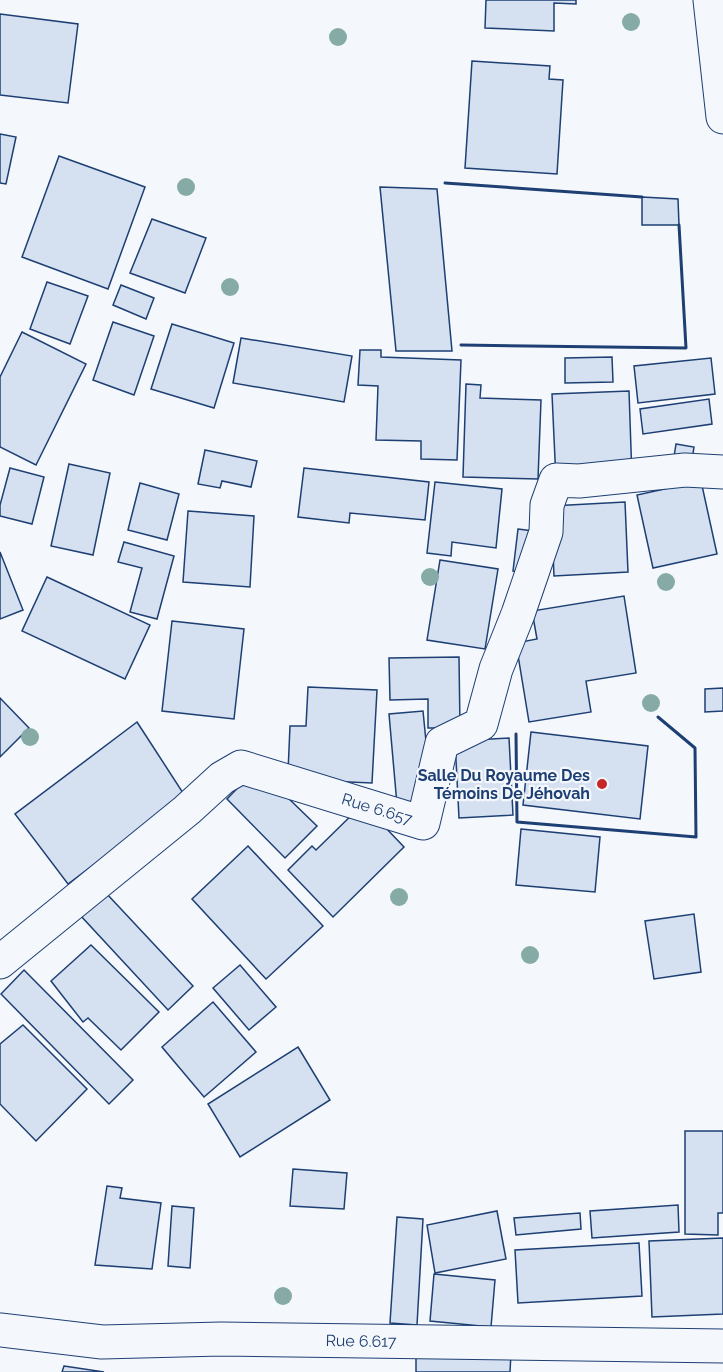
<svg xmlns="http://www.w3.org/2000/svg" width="723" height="1372" viewBox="0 0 723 1372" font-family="Raleway,sans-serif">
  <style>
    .building { fill: #d5e0f0; stroke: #1d3f73; stroke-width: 1.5 }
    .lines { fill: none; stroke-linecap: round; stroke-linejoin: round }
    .minor-casing { stroke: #1d3f73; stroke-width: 35 }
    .highway-casing { stroke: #1d3f73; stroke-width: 35 }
    .minor { stroke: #f4f7fb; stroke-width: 33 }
    .highway { stroke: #f4f7fb; stroke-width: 33 }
    .wall { stroke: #1d3f73; stroke-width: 3 }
    .tree { fill: #86aba6 }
    .poi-dot { fill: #c62828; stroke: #f4f7fb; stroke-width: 2 }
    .labels { text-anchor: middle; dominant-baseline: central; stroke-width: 4.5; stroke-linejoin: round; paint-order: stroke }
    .poi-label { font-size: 16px; font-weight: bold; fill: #1d3f73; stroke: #f4f7fb; text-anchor: end }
    .street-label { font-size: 16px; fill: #1d3f73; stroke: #f4f7fb }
  </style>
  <rect width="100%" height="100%" fill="#f4f7fb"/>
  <g class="building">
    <polygon points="486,0 576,0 576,4 554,3 554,31 485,28"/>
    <polygon points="0,14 78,24 68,103 0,95"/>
    <polygon points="472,61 550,66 549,79 563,80 557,174 465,168"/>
    <polygon points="0,134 16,137 6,184 0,183"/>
    <polygon points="59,156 145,187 108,289 22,257"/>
    <polygon points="380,187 437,189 452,351 396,351"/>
    <polygon points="642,197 678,199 679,225 642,225"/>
    <polygon points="152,219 206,238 185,293 130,273"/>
    <polygon points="47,282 88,296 70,344 30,329"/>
    <polygon points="121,285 154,298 146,319 113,305"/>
    <polygon points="113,322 154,336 134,395 93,380"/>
    <polygon points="172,324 234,343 214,408 151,389"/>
    <polygon points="22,332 86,364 36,465 0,447 0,377"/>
    <polygon points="241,338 352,356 344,402 233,383"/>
    <polygon points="360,350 381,350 381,357 461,360 457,460 421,459 421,441 376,440 378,386 358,385"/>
    <polygon points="612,357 613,382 565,383 565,358"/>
    <polygon points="711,358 715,394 638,403 634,366"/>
    <polygon points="466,384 481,385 480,398 541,400 538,479 463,477"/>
    <polygon points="629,391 632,478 556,481 552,394"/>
    <polygon points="709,399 712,424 643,434 640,409"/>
    <polygon points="676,444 694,447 691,466 673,463"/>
    <polygon points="205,450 257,461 251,487 222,481 220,488 198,484"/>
    <polygon points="69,464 110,473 93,555 51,546"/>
    <polygon points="10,468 44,477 32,524 0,516 0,505"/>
    <polygon points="304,468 429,482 425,520 350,513 349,523 298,517"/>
    <polygon points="701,481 717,554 653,568 637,495"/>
    <polygon points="435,482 502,489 496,548 452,542 451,556 427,553"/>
    <polygon points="140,483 179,494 167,540 128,530"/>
    <polygon points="625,502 628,572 554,576 551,506"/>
    <polygon points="188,511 254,516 250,587 183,582"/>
    <polygon points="518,529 541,532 536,573 513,571"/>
    <polygon points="124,542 174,556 157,619 130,612 142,568 118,562"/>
    <polygon points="0,552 23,610 0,619"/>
    <polygon points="440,560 498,569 485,649 427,640"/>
    <polygon points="47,577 150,625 125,679 22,631"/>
    <polygon points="624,596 636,673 586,681 591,712 529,722 516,643 537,639 532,611"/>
    <polygon points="172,621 244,629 234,719 162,711"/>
    <polygon points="459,657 460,728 428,728 428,699 390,700 389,658"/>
    <polygon points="308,687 377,690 372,783 303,780 288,772 290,726 306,726"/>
    <polygon points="723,688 723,711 705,712 705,689"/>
    <polygon points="0,698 29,728 0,757"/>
    <polygon points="423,711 433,812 398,816 389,714"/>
    <polygon points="137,722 185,796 68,884 15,814"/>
    <polygon points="531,732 648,746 640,819 523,805"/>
    <polygon points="509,738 513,815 459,818 455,741"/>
    <polygon points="257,768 317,826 285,858 227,799"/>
    <polygon points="363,804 404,847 333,917 288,870 312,846 316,850"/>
    <polygon points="521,829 600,837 595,892 516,885"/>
    <polygon points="248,846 323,926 266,979 192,899"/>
    <polygon points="106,893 193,986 168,1010 80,915"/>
    <polygon points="694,914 701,972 654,979 645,921"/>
    <polygon points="91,945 159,1012 121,1050 88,1018 83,1022 51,981"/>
    <polygon points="240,965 276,1007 249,1030 213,988"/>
    <polygon points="24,970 133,1080 109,1104 1,994"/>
    <polygon points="213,1002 256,1052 204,1097 162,1047"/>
    <polygon points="23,1025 87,1089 36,1141 0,1104 0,1044"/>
    <polygon points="298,1047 330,1100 240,1157 208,1104"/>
    <polygon points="685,1131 723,1131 723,1213 718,1213 718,1235 685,1234"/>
    <polygon points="293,1169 347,1173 344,1209 290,1206"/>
    <polygon points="107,1186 122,1188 120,1198 161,1203 152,1269 95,1265"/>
    <polygon points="678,1205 679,1232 592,1238 590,1211"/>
    <polygon points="172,1206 194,1208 190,1268 168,1266"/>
    <polygon points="497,1211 506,1259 435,1273 427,1225"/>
    <polygon points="580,1213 581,1229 516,1235 514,1218"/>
    <polygon points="397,1217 423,1219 417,1325 390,1323"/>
    <polygon points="723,1238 723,1314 652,1317 649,1241"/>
    <polygon points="639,1243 642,1296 518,1303 515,1250"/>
    <polygon points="434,1274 495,1280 491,1327 430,1321"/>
    <polygon points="416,1351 511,1353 510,1372 416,1372"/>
    <polygon points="64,1366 104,1372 62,1372"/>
  </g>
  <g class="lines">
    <defs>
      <g id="minor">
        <polyline points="0,962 187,810 222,778 241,767 423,823 442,743 481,724 496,669 518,614 546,532 547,505 556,480 579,481 685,470 723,472"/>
        <polyline points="0,1330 102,1342 221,1339 723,1346"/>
      </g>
      <polyline id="highway" points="710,0 723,117"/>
    </defs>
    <use href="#minor" class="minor-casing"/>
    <use href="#highway" class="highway-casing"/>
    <use href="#minor" class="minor"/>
    <use href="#highway" class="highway"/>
    <g class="wall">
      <polyline points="445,183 642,197"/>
      <polyline points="461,345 686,348 679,225"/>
      <polyline points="516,734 517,822 696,837 695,748 658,717"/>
    </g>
  </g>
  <g class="tree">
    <circle cx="631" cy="22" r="9"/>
    <circle cx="338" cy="37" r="9"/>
    <circle cx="186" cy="187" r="9"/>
    <circle cx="230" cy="287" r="9"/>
    <circle cx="430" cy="577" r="9"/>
    <circle cx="666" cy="582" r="9"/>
    <circle cx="651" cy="703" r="9"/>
    <circle cx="30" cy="737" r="9"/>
    <circle cx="399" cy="897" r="9"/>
    <circle cx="530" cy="955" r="9"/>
    <circle cx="283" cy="1296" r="9"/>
  </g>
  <circle class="poi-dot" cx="602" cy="784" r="6"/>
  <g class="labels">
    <g class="poi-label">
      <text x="590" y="775">Salle Du Royaume Des<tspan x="590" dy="18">Témoins De Jéhovah</tspan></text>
    </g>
    <g class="street-label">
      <text transform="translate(377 809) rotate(17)">Rue 6.657</text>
      <text transform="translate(361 1341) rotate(1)">Rue 6.617</text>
    </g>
  </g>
</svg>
